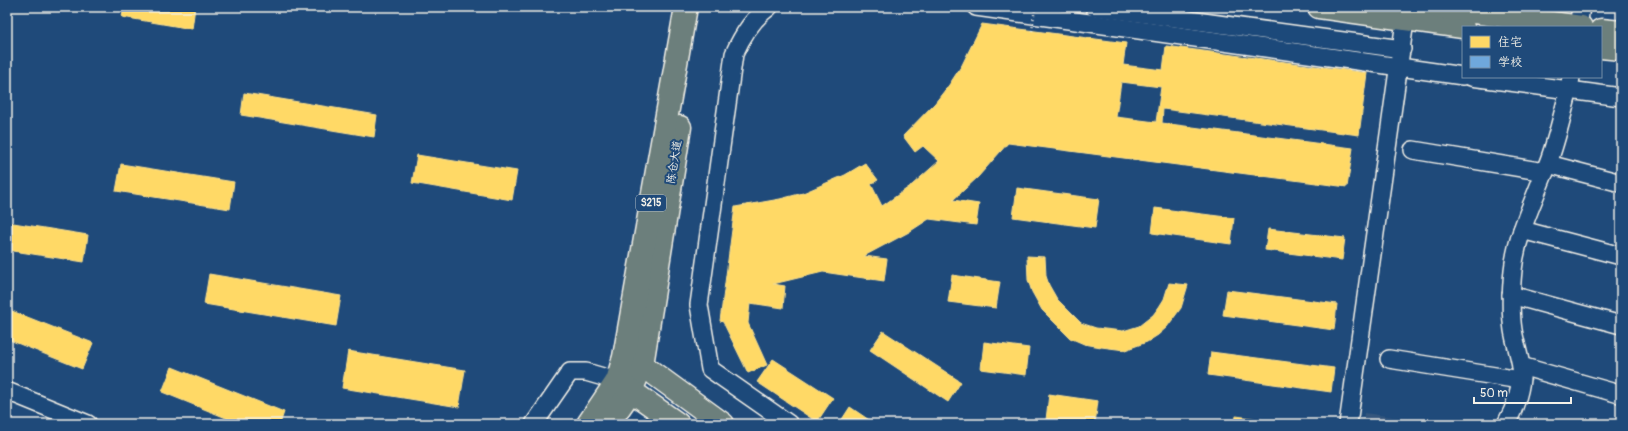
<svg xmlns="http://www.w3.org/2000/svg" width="1628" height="431" viewBox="0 0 1628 431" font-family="Pangolin,'LXGW WenKai TC',sans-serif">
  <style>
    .built { fill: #34577d }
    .homes { fill: #ffd966; stroke: #fce08d; fill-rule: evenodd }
    .schools { fill: #6fa8dc; stroke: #97bee0 }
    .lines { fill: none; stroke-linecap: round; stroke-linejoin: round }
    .minor-casing { stroke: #f4f1e8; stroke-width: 20 }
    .major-casing { stroke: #f4f1e8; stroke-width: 25 }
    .minor { stroke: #1f4a7a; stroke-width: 17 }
    .major { stroke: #6c7f7c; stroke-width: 22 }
    .path-bridge { stroke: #f4f1e8; stroke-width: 2.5; stroke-dasharray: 1 3; stroke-linecap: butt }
    .labels { text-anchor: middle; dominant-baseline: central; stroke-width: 4; stroke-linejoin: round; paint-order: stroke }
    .shield { fill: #1f4a7a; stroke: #b4bfc7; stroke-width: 1 }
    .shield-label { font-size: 10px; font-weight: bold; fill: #f4f1e8 }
    .street-label { font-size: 11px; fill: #f4f1e8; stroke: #1f4a7a }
  </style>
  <rect width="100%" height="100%" fill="#1f4a7a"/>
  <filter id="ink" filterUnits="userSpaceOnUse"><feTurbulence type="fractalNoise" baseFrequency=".025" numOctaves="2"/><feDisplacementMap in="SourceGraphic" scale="8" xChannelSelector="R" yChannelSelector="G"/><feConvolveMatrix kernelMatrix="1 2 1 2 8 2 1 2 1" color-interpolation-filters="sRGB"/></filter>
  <g filter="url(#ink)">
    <polygon class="built" points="1364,413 1443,424 1363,424"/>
    <g class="homes">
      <polygon points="124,7 195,7 192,29 122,17"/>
      <path d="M982 24 1126 43 1123 65 1163 70 1166 46 1367 73 1359 135 1163 109 1162 123 1353 148 1347 187 1008 143 978 177 953 200 979 204 976 225 929 219 909 232 864 256 887 259 884 281 823 272 773 284 785 286 783 308 750 303 748 323 767 365 748 373 723 322 720 321 735 207 780 199 803 193 845 175 865 163 878 180 871 184 882 206 912 185 939 161 923 146 915 152 903 136 935 103 949 85 962 65ZM1121 82 1161 87 1156 122 1116 117Z"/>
      <polygon points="244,93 377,115 374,137 241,115"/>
      <polygon points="417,155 517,171 512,200 412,183"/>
      <polygon points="121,164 234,182 230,209 116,191"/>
      <polygon points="1017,188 1099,199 1095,228 1013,217"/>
      <polygon points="1155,208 1234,218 1231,244 1152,233"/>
      <polygon points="7,222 88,235 84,262 7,250"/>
      <polygon points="1268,229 1345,238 1342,260 1265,250"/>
      <polygon points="1027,256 1045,257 1046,276 1049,285 1057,299 1081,323 1096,328 1123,331 1139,326 1153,315 1159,307 1164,299 1169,283 1188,285 1181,308 1167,327 1158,335 1147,342 1125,350 1101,347 1084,344 1070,338 1042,310 1032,292 1028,280"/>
      <polygon points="209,274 341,296 336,326 204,304"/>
      <polygon points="952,275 1000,282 996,308 948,302"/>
      <polygon points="1227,290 1337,304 1334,330 1223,315"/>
      <polygon points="7,309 93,343 82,369 7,339"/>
      <polygon points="883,331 961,382 948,402 870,350"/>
      <polygon points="984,342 1029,348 1026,375 981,369"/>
      <polygon points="348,351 465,370 459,407 342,388"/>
      <polygon points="1211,352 1334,368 1331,392 1208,375"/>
      <polygon points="773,359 833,398 817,422 757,382"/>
      <polygon points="172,367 284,412 280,424 241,424 162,392"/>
      <polygon points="1049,394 1098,401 1095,424 1076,424 1046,420"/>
      <polygon points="850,407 875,424 839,424"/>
      <polygon points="1236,416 1297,424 1235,424"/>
    </g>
    <polygon class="schools" points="1366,421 1387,424 1366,424"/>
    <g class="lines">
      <defs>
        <g id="minor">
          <path d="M769 7C752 19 742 36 734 54L699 305 710 369 789 424"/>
          <polyline points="976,7 1463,76"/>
          <polyline points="1094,7 1402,49"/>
          <polyline points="1578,27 1581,7"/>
          <polyline points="1471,77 1569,90 1571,77"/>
          <polyline points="1413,150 1545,172"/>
          <polyline points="1548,164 1621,183"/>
          <polyline points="1522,230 1621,256"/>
          <polyline points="1511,295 1621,325"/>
          <polyline points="1389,359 1520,380"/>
          <polyline points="1521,366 1619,394"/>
          <polyline points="7,391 88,424"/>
          <polyline points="534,424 570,372 586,372 617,381"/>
          <polyline points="1348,424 1407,7"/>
          <path d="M1506 424C1515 408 1523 385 1521 366 1519 354 1515 342 1513 330 1510 310 1511 290 1513 270 1517 232 1535 199 1548 163 1557 140 1562 115 1569 90L1621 97"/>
        </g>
        <g id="major">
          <polyline points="1319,7 1463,27"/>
          <polyline points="1438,7 1581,27"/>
          <polyline points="1601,30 1621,32"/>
          <polyline points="1601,47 1621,49"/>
          <polyline points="629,359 642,365 723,424"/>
          <polyline points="588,424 617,381"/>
          <polyline points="608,424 631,391 642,365 680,127"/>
          <polyline points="678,424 617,381 624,357 686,7"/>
        </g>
      </defs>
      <use href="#minor" class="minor-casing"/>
      <use href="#major" class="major-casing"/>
      <use href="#minor" class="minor"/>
      <use href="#major" class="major"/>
      <polyline class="path-bridge" points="1032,31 1035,7"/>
    </g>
  </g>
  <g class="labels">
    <rect class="shield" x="636" y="195" width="30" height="16" rx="3"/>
    <g class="shield-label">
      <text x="651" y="203">S215</text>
    </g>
    <g class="street-label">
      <text transform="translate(674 162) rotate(-81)">陈仓大道</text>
    </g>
  </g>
  <rect width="1628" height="431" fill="none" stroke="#1f4a7a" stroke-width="24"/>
  <rect x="12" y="12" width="1604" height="407" fill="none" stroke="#f4f1e8" stroke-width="1.5" filter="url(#ink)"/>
  <rect x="1462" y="26" width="140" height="52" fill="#1f4a7a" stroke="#748da6"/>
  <rect x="1470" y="36" width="20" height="12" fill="#ffd966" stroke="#748da6"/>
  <text x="1498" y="46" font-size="12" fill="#f4f1e8">住宅</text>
  <rect x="1470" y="56" width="20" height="12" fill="#6fa8dc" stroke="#748da6"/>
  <text x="1498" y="66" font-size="12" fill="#f4f1e8">学校</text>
  <path d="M1474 397v6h97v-6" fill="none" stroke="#f4f1e8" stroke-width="2"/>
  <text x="1480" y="397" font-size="12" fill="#f4f1e8" stroke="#1f4a7a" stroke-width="3" paint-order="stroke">50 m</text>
</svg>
